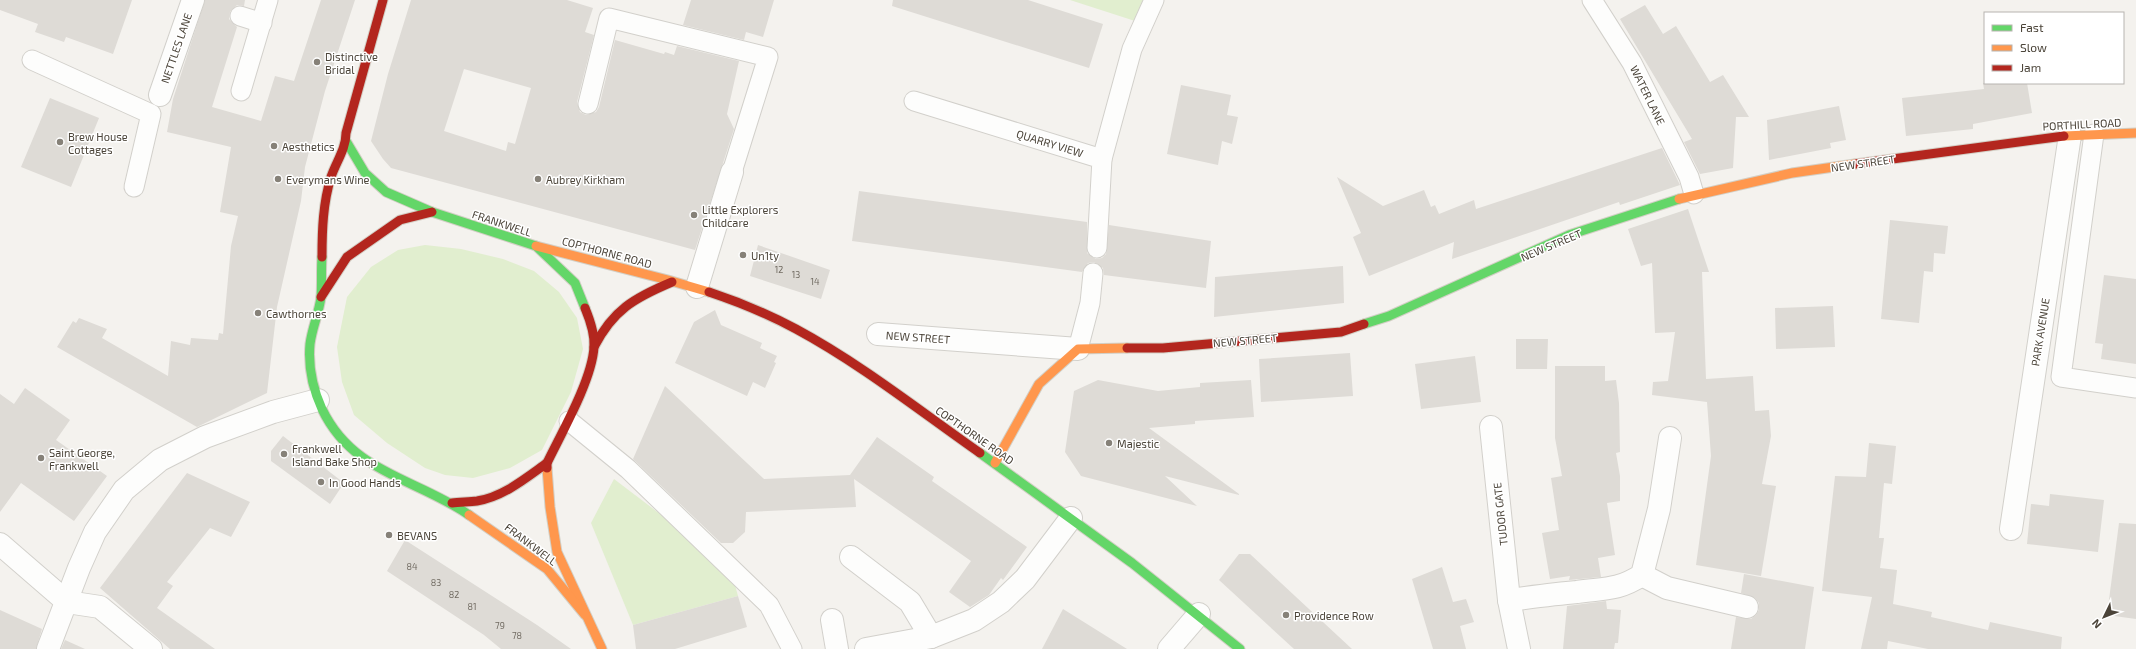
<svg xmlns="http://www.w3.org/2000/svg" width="2136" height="649" viewBox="0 0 2136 649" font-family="'Exo 2',sans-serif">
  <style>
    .green { fill: #e1eecf }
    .building { fill: #dedbd6; fill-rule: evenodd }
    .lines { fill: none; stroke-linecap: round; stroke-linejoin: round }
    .lane-casing { stroke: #d2d0cb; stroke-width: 21 }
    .street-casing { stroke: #d2d0cb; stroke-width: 24 }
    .fast-casing { stroke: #d3cfc5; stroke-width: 11 }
    .slow-casing { stroke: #d3cfc5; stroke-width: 11 }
    .jam-casing { stroke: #d3cfc5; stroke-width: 11 }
    .lane { stroke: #fdfdfc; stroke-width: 19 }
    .street { stroke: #fdfdfc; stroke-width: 22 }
    .fast { stroke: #63d668; stroke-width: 9 }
    .slow { stroke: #ff974d; stroke-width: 9 }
    .jam { stroke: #b3261e; stroke-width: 9 }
    .poi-dot { fill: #868178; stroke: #fff; stroke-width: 1.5 }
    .labels { text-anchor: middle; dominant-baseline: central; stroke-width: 3; stroke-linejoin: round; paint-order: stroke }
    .number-label { font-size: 9px; fill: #706a61 }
    .street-label { font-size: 11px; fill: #4b4439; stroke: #fff }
    .poi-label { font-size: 11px; fill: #4b4439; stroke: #fff; text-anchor: start }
  </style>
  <rect width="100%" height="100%" fill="#f4f2ee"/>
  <g class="green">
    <polygon points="1070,0 1144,0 1135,21"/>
    <polygon points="425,245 461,249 503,259 534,271 559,292 577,318 583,349 571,392 542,450 510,468 473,478 445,475 425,468 387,443 354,415 342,382 337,347 347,297 371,267 398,250"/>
    <polygon points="614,479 685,533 735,585 738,596 633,625 591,523"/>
  </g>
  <g class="building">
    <polygon points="0,0 132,0 113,54 66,37 64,42 35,32 38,24 0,10"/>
    <polygon points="205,0 245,0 244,6 237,5 230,12 229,19 237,27 212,107 261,121 275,76 294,81 321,0 355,0 325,91 305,167 301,201 277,307 267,393 197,427 57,347 73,321 76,323 79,318 107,329 102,338 168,376 171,341 190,345 191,338 218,340 219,333 223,334 231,246 238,216 220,212 231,147 167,132 173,99"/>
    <path d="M411 0H567L593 8 585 32 594 35 577 102 580 112 586 115 596 112 599 107 615 40 664 54 665 52 674 55 677 46 739 61 727 114 734 129 695 250 391 168 383 159 371 141 388 74ZM464 69 531 88 515 144 508 142 506 151 444 131Z"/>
    <polygon points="691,0 774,0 763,37 746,32 744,40 683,25"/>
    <polygon points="893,0 1028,0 1103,24 1089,68 892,6"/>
    <polygon points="1645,5 1663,34 1676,26 1710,82 1723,75 1749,117 1736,117 1733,168 1700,174 1684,142 1692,139 1620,19"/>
    <polygon points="1983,83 2027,83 2032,113 1973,124 1973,129 1906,136 1902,98 1984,89"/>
    <polygon points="1181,85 1231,95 1227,115 1238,117 1232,144 1222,141 1218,165 1167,154"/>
    <polygon points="50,98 99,118 71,187 21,167"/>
    <polygon points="1839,106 1846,140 1830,143 1831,148 1769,160 1767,120"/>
    <polygon points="1662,148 1680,185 1620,205 1619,202 1452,259 1454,242 1369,276 1353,237 1361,233 1337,177 1383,206 1424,190 1431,207 1435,205 1439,214 1474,200 1476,209"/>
    <polygon points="859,191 1087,222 1087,253 1096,259 1102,258 1106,254 1109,225 1211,241 1206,288 1104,275 1103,268 1094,262 1088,263 1082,272 852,241"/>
    <polygon points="1688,209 1709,272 1702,272 1706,379 1753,376 1755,411 1769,410 1771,436 1762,484 1776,486 1761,576 1696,565 1711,456 1707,402 1652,395 1653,382 1668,381 1675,332 1655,333 1652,263 1641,266 1628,229"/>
    <polygon points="1890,220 1948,226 1945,254 1934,253 1933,272 1924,271 1919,323 1881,319"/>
    <polygon points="758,245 830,270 821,299 750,276"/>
    <polygon points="1343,266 1344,303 1214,317 1215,277"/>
    <polygon points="2104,275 2136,279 2136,364 2101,359 2103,344 2095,343"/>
    <polygon points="1833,306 1835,347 1776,349 1775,308"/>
    <polygon points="715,310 721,325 762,343 760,348 777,356 774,362 776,363 765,388 753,382 747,396 675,363 694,322"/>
    <polygon points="1516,339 1548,339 1547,369 1516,369"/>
    <polygon points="1350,353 1353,396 1261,402 1259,359"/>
    <polygon points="1475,356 1481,402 1421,409 1415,364"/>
    <polygon points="1555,366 1605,366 1605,381 1616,380 1619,403 1620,452 1616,453 1620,476 1620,501 1607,503 1615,555 1598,558 1601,577 1569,580 1570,576 1550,579 1542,533 1559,530 1551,478 1562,476 1555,438"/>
    <polygon points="1098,380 1158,391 1200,387 1200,383 1251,380 1254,417 1195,421 1195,424 1149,428 1239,494 1239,495 1165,476 1197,506 1081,476 1065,452 1074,391"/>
    <polygon points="665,386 764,479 850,475 877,437 934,477 932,481 1027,547 1003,580 1001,578 989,595 970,607 949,592 971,561 854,479 856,507 746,512 745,532 733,543 721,543 633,459"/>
    <polygon points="25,388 70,420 56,440 107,476 74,521 21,483 0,512 0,394 14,404"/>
    <polygon points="283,436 344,483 330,504 271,461 271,451"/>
    <polygon points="1869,443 1896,446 1892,484 1884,483 1879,538 1884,538 1880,568 1897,570 1893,604 1932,612 1931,617 1988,630 1990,622 2062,637 2061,649 1928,649 1888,641 1887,649 1861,649 1872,597 1822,591 1835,476 1866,477"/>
    <polygon points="187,473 250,502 231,537 210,528 167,582 173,586 157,608 215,649 170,649 100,588"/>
    <polygon points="2050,494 2104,500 2098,552 2027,544 2031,504 2049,506"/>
    <polygon points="2119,523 2136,524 2136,619 2107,615"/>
    <polygon points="405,540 537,625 571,649 501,649 484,635 387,571"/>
    <polygon points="1239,554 1250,554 1352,649 1294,649 1219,580"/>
    <polygon points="1442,567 1453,602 1466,599 1474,622 1460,626 1466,649 1433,649 1412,579"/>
    <polygon points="1744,574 1814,587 1805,649 1731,649 1736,617 1751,619 1756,615 1759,610 1759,603 1755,598 1741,593"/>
    <polygon points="738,596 747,627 675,649 636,649 633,625"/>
    <polygon points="1606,601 1607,609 1621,610 1618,643 1615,643 1614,649 1563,649 1567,606"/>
    <polygon points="1063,609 1127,649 1042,649"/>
    <polygon points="0,610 42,629 36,649 0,649"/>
    <polygon points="65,640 85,649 61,649"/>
  </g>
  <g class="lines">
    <defs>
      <g id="lane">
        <polyline points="1592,0 1632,63 1689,177 1694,194"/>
        <polyline points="240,16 262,23"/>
        <polyline points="32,60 151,114 134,187"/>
        <polyline points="241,91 268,0"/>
        <polyline points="914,101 1102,159 1097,248"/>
        <polyline points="588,104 609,18 768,57 732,172"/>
        <polyline points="2094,134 2061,377 2136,388"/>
        <polyline points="1102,159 1132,49 1154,0"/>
        <polyline points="1078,349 1090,303 1093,273"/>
        <polyline points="569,421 628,469 769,605 792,649"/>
      </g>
      <g id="street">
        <polyline points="160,95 193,0"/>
        <polyline points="697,287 732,172"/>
        <polyline points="878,334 1078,349"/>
        <polyline points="1491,427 1509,600 1519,649"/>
        <polyline points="2011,529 2070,135"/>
        <polyline points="0,544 67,602 100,607 151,649"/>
        <polyline points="851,557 910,602 931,637"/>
        <polyline points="1642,575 1667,588 1747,607"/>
        <path d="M1509 600C1532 597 1554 594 1577 592 1604 588 1617 591 1642 575L1659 509 1670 438"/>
        <polyline points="832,620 837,649"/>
        <polyline points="48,649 79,568 95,532 124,490 160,460 205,437 273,412 318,400"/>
        <polyline points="866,649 931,637 974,620 1001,602 1025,579 1071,518"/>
        <polyline points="1169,649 1199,614"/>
      </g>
      <g id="fast">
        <polyline points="346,141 365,173 386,192 432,212 536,246 575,283 585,308"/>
        <path d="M322 257C321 270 322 284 321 297 319 313 312 328 310 344 308 366 313 389 322 409 353 474 416 478 469 515"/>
        <polyline points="1364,324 1389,316 1569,235 1679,199"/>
        <polyline points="980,453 1132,563 1240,649"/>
      </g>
      <g id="slow">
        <polyline points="2064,136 2136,133"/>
        <polyline points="1679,199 1792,173 1855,164"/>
        <polyline points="536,246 668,280 709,292"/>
        <polyline points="995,463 1039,384 1078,349 1127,348"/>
        <polyline points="547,468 550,507 557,552 602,649"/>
        <polyline points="469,515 547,569 585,615"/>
      </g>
      <g id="jam">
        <polyline points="1855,164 2064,136"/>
        <path d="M322 257C322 230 323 203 331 177 336 162 346 149 346 133L383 0"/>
        <path d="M709 292C739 302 768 314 796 329 861 364 920 411 980 453"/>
        <polyline points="321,297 347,257 400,220 432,212"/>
        <path d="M594 347C613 310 634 298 672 282"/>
        <polyline points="1127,348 1163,348 1341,332 1364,324"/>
        <path d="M547 468V463C562 432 592 380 594 347 595 334 590 320 585 308"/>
        <path d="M452 503C460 502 469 502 477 501 503 497 526 478 547 463"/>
      </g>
    </defs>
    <use href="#lane" class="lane-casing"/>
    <use href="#street" class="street-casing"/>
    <use href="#fast" class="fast-casing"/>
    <use href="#slow" class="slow-casing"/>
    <use href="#jam" class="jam-casing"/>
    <use href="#lane" class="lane"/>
    <use href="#street" class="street"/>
    <use href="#fast" class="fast"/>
    <use href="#slow" class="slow"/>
    <use href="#jam" class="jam"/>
  </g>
  <g class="poi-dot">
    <circle cx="317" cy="62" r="4"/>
    <circle cx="60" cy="142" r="4"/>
    <circle cx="274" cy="146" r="4"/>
    <circle cx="278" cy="179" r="4"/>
    <circle cx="538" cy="179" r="4"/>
    <circle cx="694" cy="215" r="4"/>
    <circle cx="743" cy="255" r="4"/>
    <circle cx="258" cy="313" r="4"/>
    <circle cx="1109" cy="443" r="4"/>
    <circle cx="284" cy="454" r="4"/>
    <circle cx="41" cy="458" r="4"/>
    <circle cx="321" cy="482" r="4"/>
    <circle cx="389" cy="535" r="4"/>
    <circle cx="1286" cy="615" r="4"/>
  </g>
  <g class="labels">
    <g class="number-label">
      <text x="779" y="269">12</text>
      <text x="796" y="274">13</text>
      <text x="815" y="281">14</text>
      <text x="412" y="566">84</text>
      <text x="436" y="582">83</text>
      <text x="454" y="594">82</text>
      <text x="472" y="606">81</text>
      <text x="500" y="625">79</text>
      <text x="517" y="635">78</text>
    </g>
    <g class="street-label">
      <text transform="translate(176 48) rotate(-71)">NETTLES LANE</text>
      <text transform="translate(1648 95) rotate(64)">WATER LANE</text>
      <text transform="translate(2082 124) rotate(-3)">PORTHILL ROAD</text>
      <text transform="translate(1050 143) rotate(17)">QUARRY VIEW</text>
      <text transform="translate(1863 163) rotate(-8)">NEW STREET</text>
      <text transform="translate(502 223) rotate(18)">FRANKWELL</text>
      <text transform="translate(1551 245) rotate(-23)">NEW STREET</text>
      <text transform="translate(607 252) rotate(15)">COPTHORNE ROAD</text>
      <text transform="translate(2040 332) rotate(-81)">PARK AVENUE</text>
      <text transform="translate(918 337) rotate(4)">NEW STREET</text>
      <text transform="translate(1245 340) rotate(-5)">NEW STREET</text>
      <text transform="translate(975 435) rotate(35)">COPTHORNE ROAD</text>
      <text transform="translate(1500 514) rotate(-96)">TUDOR GATE</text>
      <text transform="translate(531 544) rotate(37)">FRANKWELL</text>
    </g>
    <g class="poi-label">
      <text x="325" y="56">Distinctive<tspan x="325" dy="13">Bridal</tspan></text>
      <text x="68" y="136">Brew House<tspan x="68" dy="13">Cottages</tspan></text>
      <text x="282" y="146">Aesthetics</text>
      <text x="286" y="179">Everymans Wine</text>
      <text x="546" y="179">Aubrey Kirkham</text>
      <text x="702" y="209">Little Explorers<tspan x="702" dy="13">Childcare</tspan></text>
      <text x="751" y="255">Un1ty</text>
      <text x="266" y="313">Cawthornes</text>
      <text x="1117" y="443">Majestic</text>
      <text x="292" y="448">Frankwell<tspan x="292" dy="13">Island Bake Shop</tspan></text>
      <text x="49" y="452">Saint George,<tspan x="49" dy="13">Frankwell</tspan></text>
      <text x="329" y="482">In Good Hands</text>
      <text x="397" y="535">BEVANS</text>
      <text x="1294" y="615">Providence Row</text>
    </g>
  </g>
  <rect x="1984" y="12" width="140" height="72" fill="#ffffff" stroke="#b7b4b0"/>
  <rect x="1992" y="25" width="20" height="6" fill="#63d668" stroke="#b7b4b0"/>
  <text x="2020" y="32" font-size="12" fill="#4b4439">Fast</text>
  <rect x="1992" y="45" width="20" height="6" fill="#ff974d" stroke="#b7b4b0"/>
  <text x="2020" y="52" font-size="12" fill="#4b4439">Slow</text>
  <rect x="1992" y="65" width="20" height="6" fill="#b3261e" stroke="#b7b4b0"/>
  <text x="2020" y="72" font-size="12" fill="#4b4439">Jam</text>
  <g transform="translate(2104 617) rotate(227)" stroke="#ffffff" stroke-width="3" paint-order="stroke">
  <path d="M0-3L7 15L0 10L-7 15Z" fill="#4b4439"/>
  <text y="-6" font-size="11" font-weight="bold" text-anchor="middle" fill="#4b4439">N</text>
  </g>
</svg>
